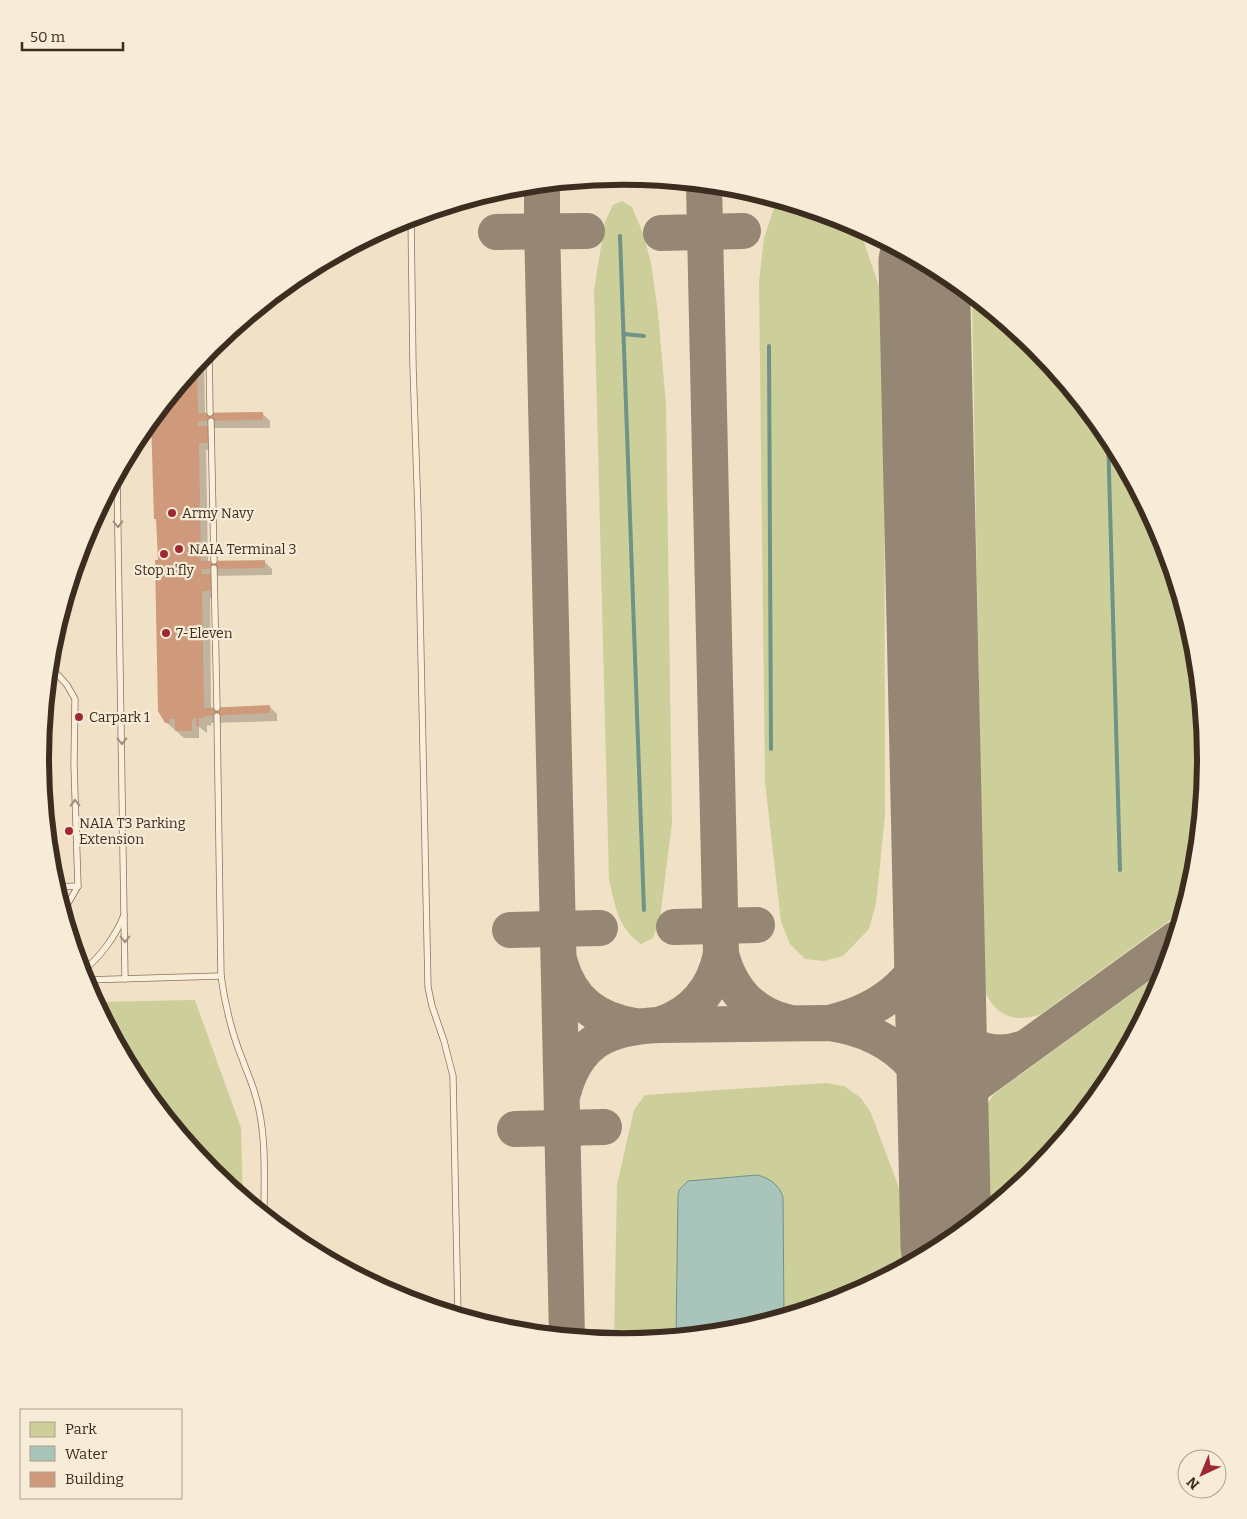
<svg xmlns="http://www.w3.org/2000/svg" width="1247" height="1519" viewBox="0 0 1247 1519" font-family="Bitter,serif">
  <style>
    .green { fill: #cdcf9a }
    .water { fill: #a9c4ba; stroke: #6f9387 }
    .shadow { fill: #0003 }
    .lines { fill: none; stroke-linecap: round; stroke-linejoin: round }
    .stream { stroke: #6f9387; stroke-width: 4 }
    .taxiway { stroke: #968674; stroke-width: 36 }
    .runway { stroke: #968674; stroke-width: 91 }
    .building { fill: #cf997c }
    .service-casing { stroke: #8d725c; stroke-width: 7 }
    .service { stroke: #faefdb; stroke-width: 5.5 }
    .oneway { stroke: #9c8e7e }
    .poi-dot { fill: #9e2932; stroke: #f7ecd7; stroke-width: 2 }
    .labels { text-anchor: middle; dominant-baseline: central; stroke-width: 4.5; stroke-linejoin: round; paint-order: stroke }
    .poi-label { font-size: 14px; fill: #3d2c20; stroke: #f7ecd7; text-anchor: start }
    .rim { fill: none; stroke: #3d2c20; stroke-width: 6 }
  </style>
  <rect width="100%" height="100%" fill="#f0e1c7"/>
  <g class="green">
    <polygon points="777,199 847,221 859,227 884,301 885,815 876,904 869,929 843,956 824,961 805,959 790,944 781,922 765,782 759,282 764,238"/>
    <path d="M622 201 632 207 644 236 651 263 658 313 666 404 672 823 660 918 653 938 641 944C617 927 616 907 609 881L594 290 605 222 613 205Z"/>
    <path d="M972 294 1036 347 1109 436 1163 536 1196 646 1207 760 1196 874 1185 909 1041 1014C1014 1024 994 1015 984 989Z"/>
    <polygon points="1167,968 1162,983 1108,1084 1036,1172 989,1211 986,1106 994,1094"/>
    <polygon points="195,1000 241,1128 243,1199 211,1172 138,1083 95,1002"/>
    <polygon points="826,1083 844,1086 861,1098 871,1113 902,1196 903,1269 847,1299 737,1332 623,1343 614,1342 617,1185 634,1110 645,1095"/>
  </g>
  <path class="water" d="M757 1175C769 1178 779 1184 783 1197L784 1318 737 1332 676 1338 678 1196 679 1190 688 1181Z"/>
  <polygon class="shadow" points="204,356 205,414 262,413 270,421 270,428 208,428 215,435 215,450 206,450 208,562 264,561 272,569 272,575 211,576 218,583 218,598 210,598 211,709 269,706 277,714 277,721 211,723 211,726 207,725 207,733 199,727 199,738 184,738 166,722 158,521 156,519 152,418"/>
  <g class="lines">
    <g class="stream">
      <polyline points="620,236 644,910"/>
      <polyline points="624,334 644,336"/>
      <polyline points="769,346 771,749"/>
      <polyline points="1108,435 1120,870"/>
      <polyline points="1123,1054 1123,1056"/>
    </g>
    <g class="taxiway">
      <polyline points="542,184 542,224 567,1337"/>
      <polyline points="496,232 587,231"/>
      <polyline points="661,233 743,231"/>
      <polyline points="674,927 757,925"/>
      <polyline points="510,930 600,928"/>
      <path d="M721 954C730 988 751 1014 787 1022"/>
      <path d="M560 963C571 1001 596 1020 635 1026"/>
      <path d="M941 1008C955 1045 988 1061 1025 1048"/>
      <path d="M829 1023C886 1010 922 978 937 921"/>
      <path d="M659 1025C693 1014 714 989 721 954L704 184"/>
      <path d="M563 1093C577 1041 608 1027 659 1025L829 1023C901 1033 943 1082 944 1154"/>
      <polyline points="944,1128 949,1110 961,1095 1176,939"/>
      <polyline points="515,1129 604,1127"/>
    </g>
    <polyline class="runway" points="924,262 946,1246"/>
  </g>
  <polygon class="building" points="197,364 198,413 263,412 263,420 198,421 198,426 208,426 208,443 199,443 201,561 265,560 265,568 201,569 202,574 211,574 211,591 202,591 204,708 270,705 270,713 203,716 204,718 199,718 199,726 196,726 196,718 192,719 192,731 175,731 175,719 169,719 170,723 165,723 158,711 155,560 158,560 156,519 154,519 151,420"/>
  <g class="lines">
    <defs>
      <g id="service">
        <polyline points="411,217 413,366 418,513 428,987 432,1006 444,1041 453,1076 458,1316"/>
        <polyline points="209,349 210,413"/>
        <polyline points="211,421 214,561"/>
        <polyline points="117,475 125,979"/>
        <polyline points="214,568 217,708"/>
        <polyline points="49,665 67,685 75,699 74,765 78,886 63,912"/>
        <path d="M217 716 221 976C225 1005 232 1034 243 1061 247 1072 252 1083 255 1094 267 1132 264 1175 264 1216"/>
        <polyline points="55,887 78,886"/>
        <path d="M81 972C99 959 116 936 124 915"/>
        <polyline points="84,980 221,976"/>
      </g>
    </defs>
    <use href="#service" class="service-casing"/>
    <use href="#service" class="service"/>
  </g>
  <defs><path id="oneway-chevron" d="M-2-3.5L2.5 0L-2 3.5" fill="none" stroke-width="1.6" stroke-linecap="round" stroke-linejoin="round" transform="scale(1.25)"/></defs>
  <g class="oneway">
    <use href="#oneway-chevron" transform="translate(118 524) rotate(89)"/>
    <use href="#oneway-chevron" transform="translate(122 741) rotate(89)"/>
    <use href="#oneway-chevron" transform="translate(75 803) rotate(-92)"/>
    <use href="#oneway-chevron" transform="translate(125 939) rotate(90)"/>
  </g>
  <g class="poi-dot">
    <circle cx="172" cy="513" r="5"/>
    <circle cx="179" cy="549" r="5"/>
    <circle cx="164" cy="554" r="5"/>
    <circle cx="166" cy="633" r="5"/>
    <circle cx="79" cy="717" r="5"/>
    <circle cx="69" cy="831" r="5"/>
  </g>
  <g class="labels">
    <g class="poi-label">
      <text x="182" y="513">Army Navy</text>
      <text x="189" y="549">NAIA Terminal 3</text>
      <text x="164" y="570" text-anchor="middle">Stop n'fly</text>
      <text x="176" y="633">7-Eleven</text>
      <text x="89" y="717">Carpark 1</text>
      <text x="79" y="823">NAIA T3 Parking<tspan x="79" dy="16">Extension</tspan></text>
    </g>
  </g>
  <path d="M0 0H1247V1519H0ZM49 759a574 574 0 1 1 1148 0a574 574 0 1 1-1148 0Z" fill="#f7ecd7" fill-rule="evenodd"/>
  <path class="rim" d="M49 759a574 574 0 1 1 1148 0a574 574 0 1 1-1148 0Z"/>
  <rect x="20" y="1409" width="162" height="90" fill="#f7ecd7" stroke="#ad9f8e"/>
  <rect x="30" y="1422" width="25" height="15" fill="#cdcf9a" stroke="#ad9f8e"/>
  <text x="65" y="1434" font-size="15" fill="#3d2c20">Park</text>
  <rect x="30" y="1446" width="25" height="15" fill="#a9c4ba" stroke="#ad9f8e"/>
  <text x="65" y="1459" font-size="15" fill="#3d2c20">Water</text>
  <rect x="30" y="1472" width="25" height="15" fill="#cf997c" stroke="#ad9f8e"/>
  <text x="65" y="1484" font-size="15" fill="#3d2c20">Building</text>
  <g transform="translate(1202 1474) rotate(224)"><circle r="24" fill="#f7ecd7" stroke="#ad9f8e"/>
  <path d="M0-4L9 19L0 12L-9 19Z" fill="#9e2932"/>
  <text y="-8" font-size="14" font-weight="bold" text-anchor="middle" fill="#3d2c20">N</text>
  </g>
  <path d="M22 42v8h101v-8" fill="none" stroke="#3d2c20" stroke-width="2.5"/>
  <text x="30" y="42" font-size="15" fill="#3d2c20" stroke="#f7ecd7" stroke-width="4" paint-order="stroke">50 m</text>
</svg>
